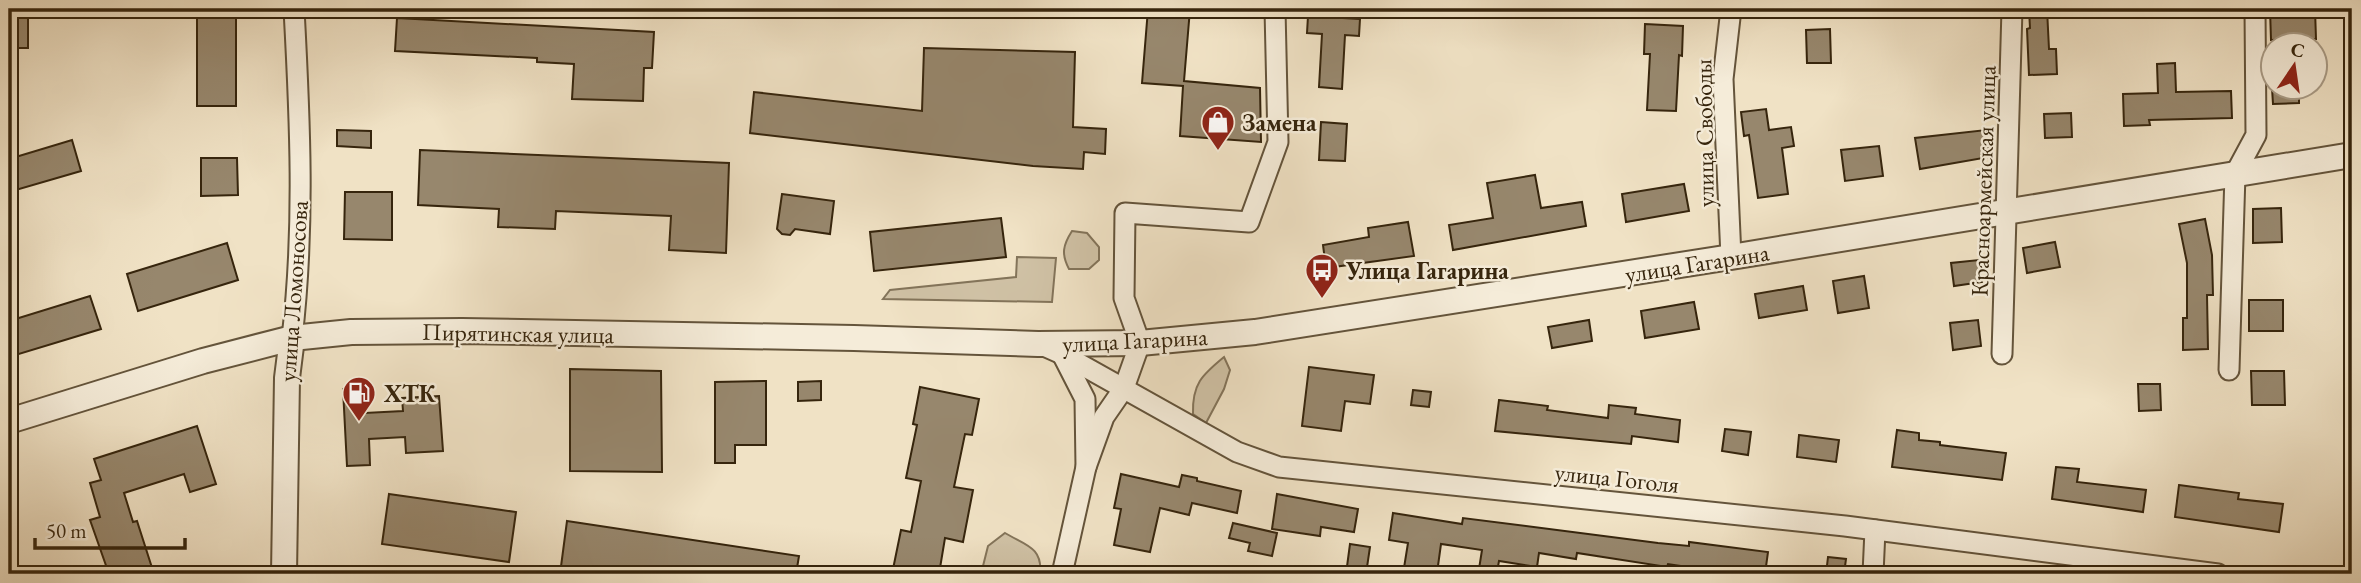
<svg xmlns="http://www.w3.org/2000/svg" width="2361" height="583" viewBox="0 0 2361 583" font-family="'EB Garamond',serif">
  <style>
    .green { fill: #d0c2a6; stroke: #83745a; stroke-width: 2 }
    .building { fill: #97876d; stroke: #36250d; stroke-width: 2 }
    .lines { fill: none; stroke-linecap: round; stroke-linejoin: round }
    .minor-casing { stroke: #64543b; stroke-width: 23 }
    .tertiary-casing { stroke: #64543b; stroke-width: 28 }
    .minor { stroke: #f5ecd9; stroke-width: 19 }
    .tertiary { stroke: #f5ecd9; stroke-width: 24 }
    .labels { text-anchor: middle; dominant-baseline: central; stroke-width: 5; stroke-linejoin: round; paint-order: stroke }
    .poi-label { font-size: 24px; font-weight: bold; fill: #36250d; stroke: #f5ecd9; text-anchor: start }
    .street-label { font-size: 24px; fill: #36250d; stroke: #f5ecd9 }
  </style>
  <rect width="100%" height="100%" fill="#f0e2c5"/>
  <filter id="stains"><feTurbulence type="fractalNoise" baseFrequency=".00286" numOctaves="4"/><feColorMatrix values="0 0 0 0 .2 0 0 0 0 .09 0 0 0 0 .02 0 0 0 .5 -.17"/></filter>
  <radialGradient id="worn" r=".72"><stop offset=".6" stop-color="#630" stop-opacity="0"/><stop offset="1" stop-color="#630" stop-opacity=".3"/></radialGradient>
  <g class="green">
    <path d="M1072 231 1087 233 1099 247V260L1089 269H1069C1061 254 1063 245 1072 231Z"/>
    <polygon points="1017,257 1056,258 1052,302 883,299 890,290 1016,277"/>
    <path d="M1224 357 1230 370 1224 389 1206 423 1193 414C1192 384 1202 375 1224 357Z"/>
    <path d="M1005 533C1025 545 1043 547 1040 574H981L988 546Z"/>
  </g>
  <g class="building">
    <rect x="9" y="9" width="19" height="39"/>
    <rect x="197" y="9" width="39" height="97"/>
    <polygon points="1148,9 1190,9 1184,81 1260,88 1261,142 1180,136 1183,86 1142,83"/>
    <polygon points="2029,9 2047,9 2049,49 2056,49 2057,74 2029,75 2027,29 2030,28"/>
    <polygon points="2270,9 2315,9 2316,39 2271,40"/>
    <polygon points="1308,16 1360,19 1359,36 1345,35 1342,89 1319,87 1322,34 1307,33"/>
    <polygon points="397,18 654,32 652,68 644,68 643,101 572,99 574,64 537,62 537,58 395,51"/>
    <polygon points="1645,24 1683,26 1682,56 1679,55 1676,111 1647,110 1650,54 1644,54"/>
    <polygon points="1830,29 1831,63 1807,63 1806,30"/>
    <polygon points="924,48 1075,52 1073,127 1106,129 1105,154 1084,152 1083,169 1033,166 750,133 754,92 922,111"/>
    <polygon points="2175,63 2176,92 2231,91 2232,118 2149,120 2150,125 2124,126 2123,94 2158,93 2157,64"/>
    <polygon points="2272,88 2299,88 2299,103 2273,104"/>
    <polygon points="1766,109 1769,130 1791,127 1794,146 1782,148 1788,194 1758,198 1749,135 1744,136 1741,112"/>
    <polygon points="2071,113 2072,137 2045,138 2044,114"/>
    <polygon points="1321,122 1347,124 1345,161 1319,160"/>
    <polygon points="337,130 371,131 371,148 337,146"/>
    <polygon points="1986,130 1989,157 1920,169 1915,138"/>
    <polygon points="72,140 81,171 9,192 9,159"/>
    <polygon points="1879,146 1883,176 1845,181 1841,150"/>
    <polygon points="420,150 729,163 726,253 669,250 671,216 556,211 555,229 498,227 499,209 418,205"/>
    <polygon points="201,158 237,158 238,195 201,196"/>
    <polygon points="1535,175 1541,208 1582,202 1586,226 1453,250 1449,225 1493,218 1487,183"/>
    <polygon points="1684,184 1689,211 1626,222 1622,194"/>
    <polygon points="345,192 392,192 392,240 344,239"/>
    <polygon points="782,194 834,201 830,234 795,229 790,235 782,234 777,229"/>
    <polygon points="2281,208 2282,242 2253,243 2253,209"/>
    <polygon points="1001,218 1006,257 874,271 870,232"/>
    <polygon points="2205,219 2212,255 2213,295 2207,295 2208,349 2183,350 2183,318 2187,318 2187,263 2179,224"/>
    <polygon points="1408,222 1414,256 1326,268 1323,245 1369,237 1368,228"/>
    <polygon points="2055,242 2060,267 2027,273 2023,248"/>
    <polygon points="227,243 238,280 138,311 127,274"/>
    <polygon points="1979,260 1982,282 1954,286 1951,263"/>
    <polygon points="1864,276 1869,308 1838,313 1833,281"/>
    <polygon points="1803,286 1807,310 1759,318 1755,294"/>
    <polygon points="90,296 101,329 9,357 9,321"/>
    <rect x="2249" y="300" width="34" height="31"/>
    <polygon points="1694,302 1699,329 1645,338 1641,311"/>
    <polygon points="1589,320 1592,341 1552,348 1548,327"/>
    <polygon points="1978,320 1981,346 1953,350 1950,323"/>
    <polygon points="1309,367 1374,375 1370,404 1345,401 1341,431 1302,426"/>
    <polygon points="570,369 661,371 662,472 570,471"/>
    <polygon points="2251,371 2284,371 2285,405 2252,405"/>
    <polygon points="766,381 766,445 735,445 735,463 715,463 715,382"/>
    <polygon points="821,381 821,400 798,401 798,382"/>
    <polygon points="2138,384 2160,384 2161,410 2139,411"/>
    <polygon points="920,387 979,399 972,435 965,434 954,487 973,490 963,542 945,538 939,574 892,574 901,530 911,532 921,481 906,478 917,425 913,424"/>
    <polygon points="364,388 365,413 403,411 402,398 439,396 443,451 406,453 405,437 369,439 370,465 347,466 343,389"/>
    <polygon points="1413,390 1431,392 1429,407 1411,405"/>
    <polygon points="1499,400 1548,406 1547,410 1608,418 1609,405 1636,408 1635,414 1680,420 1678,442 1632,436 1631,444 1495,431"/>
    <polygon points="197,426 216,484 190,492 184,474 124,493 133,522 137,521 154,574 109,574 90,520 100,517 90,483 101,480 94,459"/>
    <polygon points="1725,429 1751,432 1748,455 1722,451"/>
    <polygon points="1897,430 1919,433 1919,440 1940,442 1940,445 2006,453 2002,480 1892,467"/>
    <polygon points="1799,435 1839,440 1836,462 1797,457"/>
    <polygon points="2056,467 2079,469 2077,482 2146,490 2143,512 2052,499"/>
    <polygon points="1121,474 1179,487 1182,475 1197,478 1197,481 1241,491 1237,513 1192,503 1189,515 1160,508 1150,552 1114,545 1121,509 1114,508"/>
    <polygon points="2179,485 2239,493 2238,499 2283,504 2279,532 2175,517"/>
    <polygon points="389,494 516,512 509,562 382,544"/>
    <polygon points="1277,494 1358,509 1354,532 1321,527 1320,536 1272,529"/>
    <polygon points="1393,513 1462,524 1463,518 1658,543 1689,546 1689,542 1768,552 1765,574 1735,574 1668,564 1667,567 1577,553 1576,559 1539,553 1537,567 1499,561 1497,572 1479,569 1482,550 1441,544 1437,573 1420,570 1420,574 1403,574 1408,543 1389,540"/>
    <polygon points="567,521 799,556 796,574 560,574"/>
    <polygon points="1233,523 1277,533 1272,556 1248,551 1250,543 1229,538"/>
    <polygon points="1350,544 1370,547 1366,574 1346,574"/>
    <polygon points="1828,557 1846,559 1844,574 1826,574"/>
  </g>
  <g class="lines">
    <defs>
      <g id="minor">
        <polyline points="1731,257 1723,79 1731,9"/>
        <path d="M292 338C305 228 300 119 294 9"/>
        <polyline points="1044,346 1062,354 1237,452 1279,467 1845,526 2218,574"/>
        <polyline points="2002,354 2012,9"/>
        <polyline points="2229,370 2235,174 2256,135 2255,9"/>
        <polyline points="1086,467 1104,417 1124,388 1140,343 1124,298 1125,213 1249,222 1278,142 1275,9"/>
        <polyline points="1062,574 1086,467 1085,399 1062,354"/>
        <polyline points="1873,574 1875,530"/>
      </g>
      <g id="tertiary">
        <polyline points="9,421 203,361 292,338 351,332 462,331 854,338 1038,344 1140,343 1255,332 1731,257 2352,155"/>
        <polyline points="284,574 287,378 292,338"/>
      </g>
    </defs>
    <use href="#minor" class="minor-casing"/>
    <use href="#tertiary" class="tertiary-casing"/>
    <use href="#minor" class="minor"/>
    <use href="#tertiary" class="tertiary"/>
  </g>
  <defs>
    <symbol id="shop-pin" viewBox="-11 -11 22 30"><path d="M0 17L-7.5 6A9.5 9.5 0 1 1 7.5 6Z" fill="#8f2418" stroke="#f5ecd9"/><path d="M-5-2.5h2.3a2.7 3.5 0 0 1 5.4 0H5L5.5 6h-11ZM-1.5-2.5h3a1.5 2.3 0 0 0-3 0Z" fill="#fff"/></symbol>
    <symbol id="bus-pin" viewBox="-11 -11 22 30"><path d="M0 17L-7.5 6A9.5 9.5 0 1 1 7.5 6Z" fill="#8f2418" stroke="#f5ecd9"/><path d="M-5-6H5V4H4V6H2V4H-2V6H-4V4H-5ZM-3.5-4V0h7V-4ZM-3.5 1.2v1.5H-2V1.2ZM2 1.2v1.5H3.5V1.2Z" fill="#fff"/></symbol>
    <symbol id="fuel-pin" viewBox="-11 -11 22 30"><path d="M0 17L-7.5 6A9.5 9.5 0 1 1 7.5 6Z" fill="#8f2418" stroke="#f5ecd9"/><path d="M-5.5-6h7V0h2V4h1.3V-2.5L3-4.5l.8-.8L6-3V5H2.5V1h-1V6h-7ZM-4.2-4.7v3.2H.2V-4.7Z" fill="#fff"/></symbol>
  </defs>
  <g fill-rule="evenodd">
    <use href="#shop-pin" x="1199" y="103" width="38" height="52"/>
    <use href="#bus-pin" x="1303" y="251" width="38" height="52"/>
    <use href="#fuel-pin" x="340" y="374" width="38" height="52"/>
  </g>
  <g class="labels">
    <g class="poi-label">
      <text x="1242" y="122">Замена</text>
      <text x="1346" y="270">Улица Гагарина</text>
      <text x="384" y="393">ХТК</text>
    </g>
    <g class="street-label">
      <text transform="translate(1704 133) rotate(-91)">улица Свободы</text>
      <text transform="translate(1983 181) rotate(-88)">Красноармейская улица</text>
      <text transform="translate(1697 263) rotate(-9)">улица Гагарина</text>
      <text transform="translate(293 291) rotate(-86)">улица Ломоносова</text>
      <text transform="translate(518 333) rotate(1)">Пирятинская улица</text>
      <text transform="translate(1135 340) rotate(-3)">улица Гагарина</text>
      <text transform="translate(1617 478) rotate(6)">улица Гоголя</text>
    </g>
  </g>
  <rect width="2361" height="583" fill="none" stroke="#f0e2c5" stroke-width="35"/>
  <rect x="10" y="10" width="2340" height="562" fill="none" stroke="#36250d" stroke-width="3.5"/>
  <rect x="18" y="18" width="2326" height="548" fill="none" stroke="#36250d" stroke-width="2"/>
  <g transform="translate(2294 66) rotate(13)"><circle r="33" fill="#f5ecd9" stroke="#a99c87" stroke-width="2"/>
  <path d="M0-5L12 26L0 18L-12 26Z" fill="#8f2418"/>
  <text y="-10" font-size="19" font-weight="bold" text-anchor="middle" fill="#36250d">С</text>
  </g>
  <path d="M35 538v10h150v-10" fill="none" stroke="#36250d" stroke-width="3.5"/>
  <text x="46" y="538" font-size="21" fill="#36250d" stroke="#f5ecd9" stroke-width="5" paint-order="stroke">50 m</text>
  <rect width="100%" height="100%" filter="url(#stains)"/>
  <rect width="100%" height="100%" fill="url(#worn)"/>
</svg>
